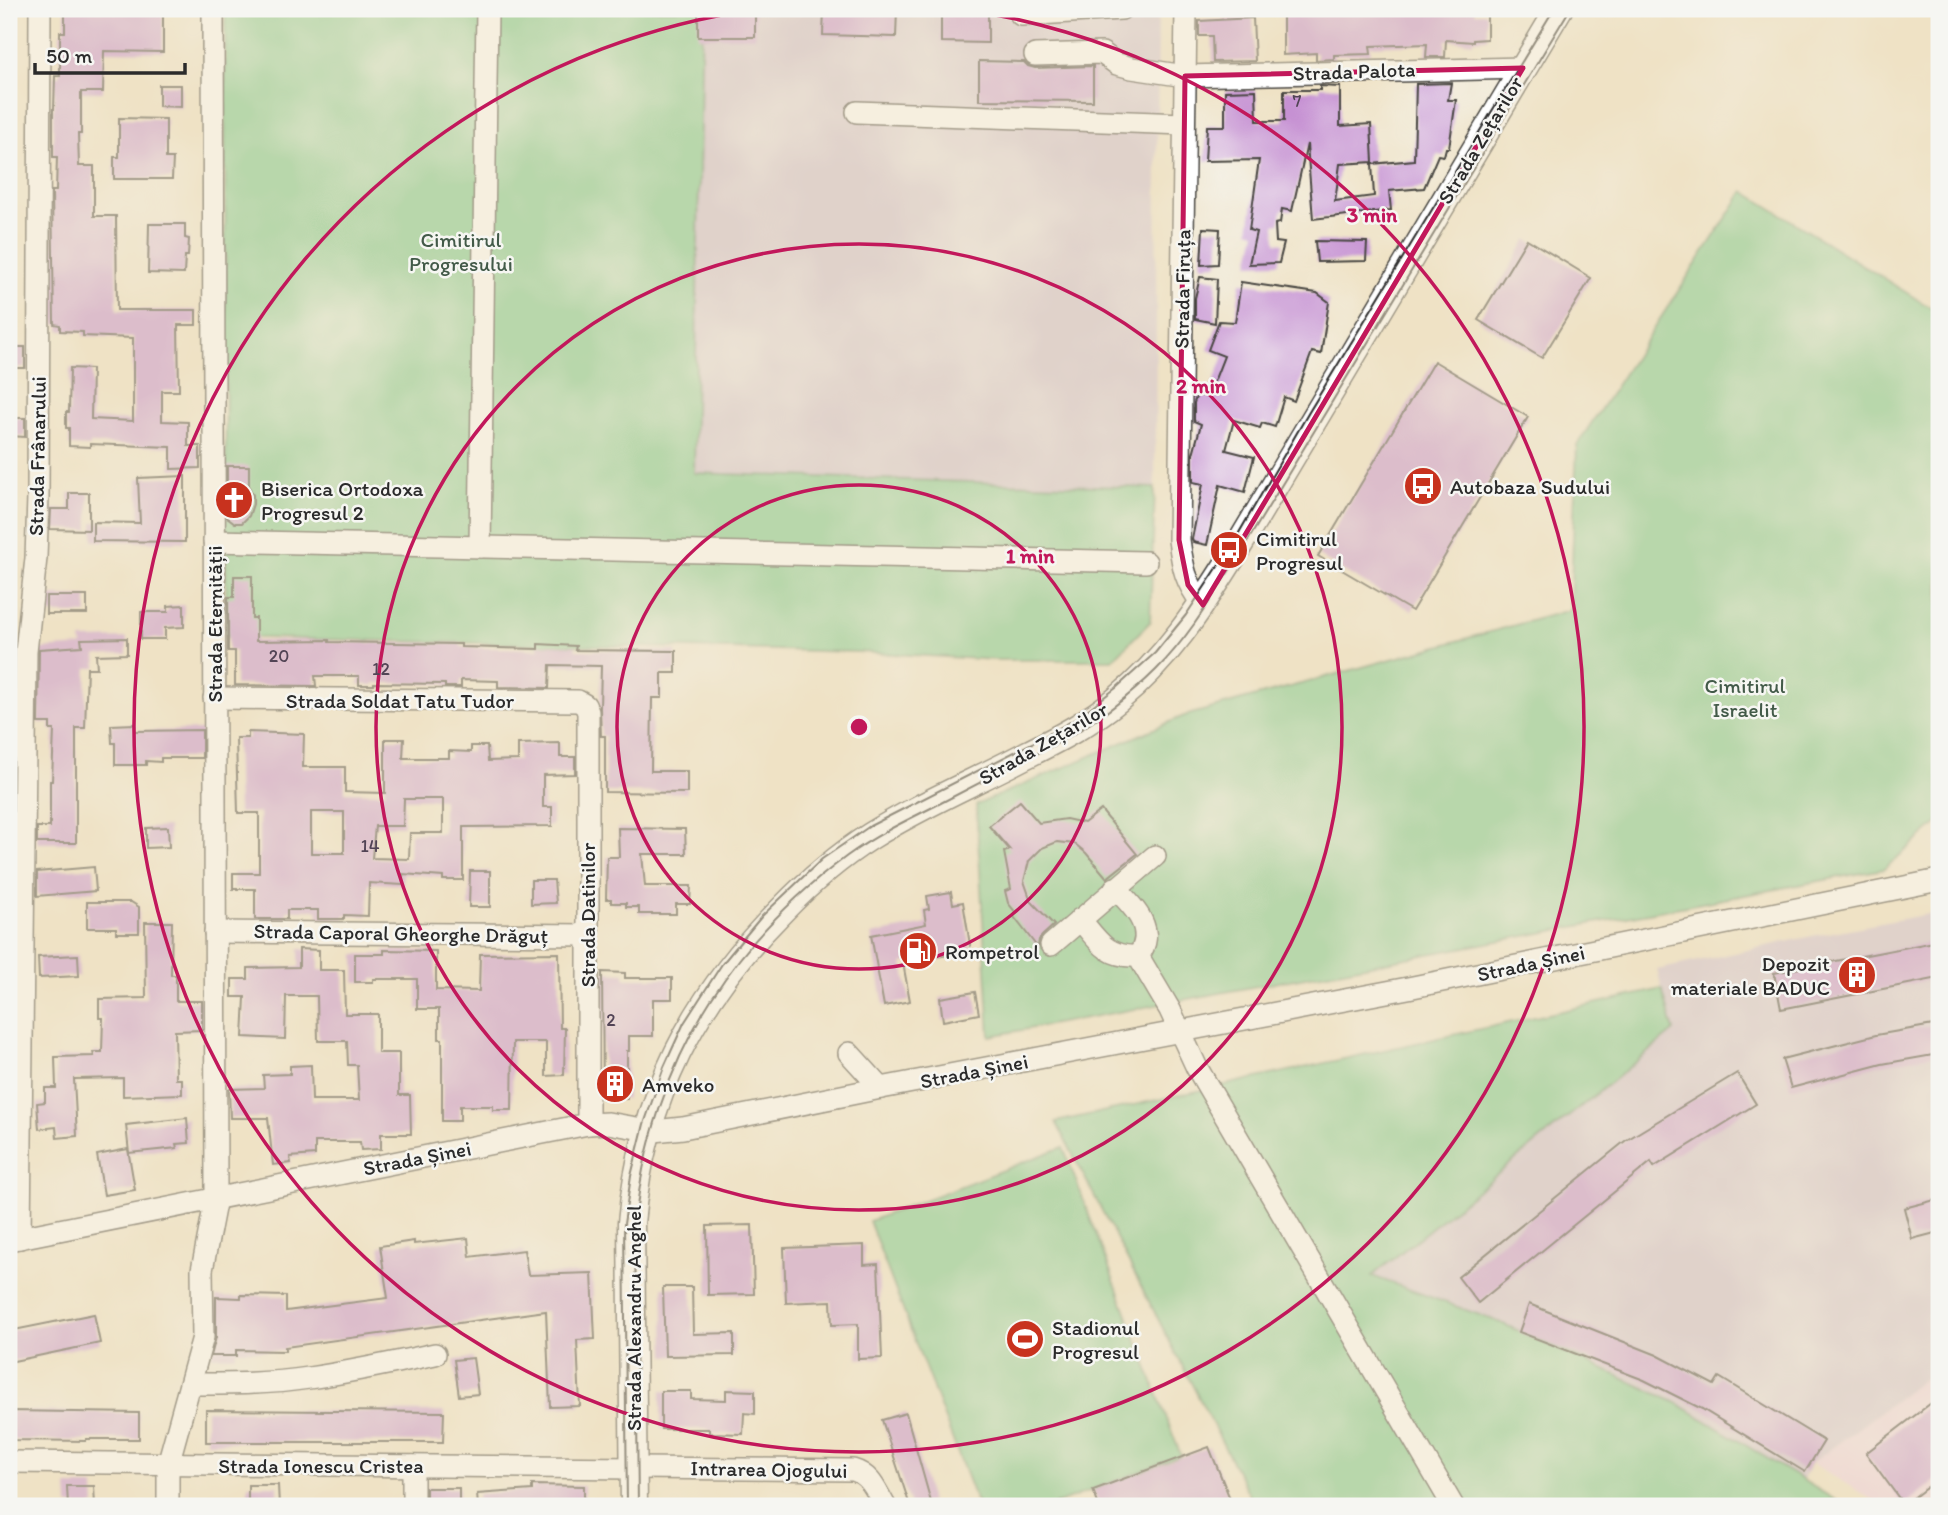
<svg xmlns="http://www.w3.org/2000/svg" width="1948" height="1515" viewBox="0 0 1948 1515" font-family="Itim,sans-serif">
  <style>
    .built { fill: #f0d0e4 }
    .industrial { fill: #cebed1 }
    .green { fill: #77c98c; stroke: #517a5c; stroke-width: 2 }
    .building { fill: #c691d3; fill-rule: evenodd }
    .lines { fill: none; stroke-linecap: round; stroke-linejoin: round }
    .minor-casing { stroke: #484642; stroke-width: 24 }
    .major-casing { stroke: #484642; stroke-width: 29 }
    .minor { stroke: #fff; stroke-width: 21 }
    .major { stroke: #fff; stroke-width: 26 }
    .tram { stroke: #2b2b2b; stroke-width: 2 }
    .marked { fill: none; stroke: #c2185b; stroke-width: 5; stroke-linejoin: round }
    .ring { fill: none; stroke: #c2185b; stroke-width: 3.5 }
    .labels { text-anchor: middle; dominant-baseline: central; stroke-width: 5; stroke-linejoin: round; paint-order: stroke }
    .number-label { font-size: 18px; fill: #524455 }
    .street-label { font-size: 21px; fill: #2b2b2b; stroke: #f6f6f2 }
    .park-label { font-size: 21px; fill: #425a48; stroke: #f6f6f2 }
    .poi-label { font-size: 21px; fill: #2b2b2b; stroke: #f6f6f2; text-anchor: start }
    .centre { fill: #c2185b; stroke: #f6f6f2; stroke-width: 3.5 }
    .ring-label { font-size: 21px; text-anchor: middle; font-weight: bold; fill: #c2185b; stroke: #f6f6f2; stroke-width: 5; stroke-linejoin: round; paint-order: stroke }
  </style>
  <rect width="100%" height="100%" fill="#f6f6f2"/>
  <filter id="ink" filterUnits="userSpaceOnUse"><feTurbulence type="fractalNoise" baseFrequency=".0143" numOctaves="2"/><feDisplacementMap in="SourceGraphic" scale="14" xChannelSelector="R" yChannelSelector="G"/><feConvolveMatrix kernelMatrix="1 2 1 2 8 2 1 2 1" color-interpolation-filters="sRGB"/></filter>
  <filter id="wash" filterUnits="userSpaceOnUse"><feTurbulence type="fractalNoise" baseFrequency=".00686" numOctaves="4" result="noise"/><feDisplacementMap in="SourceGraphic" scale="28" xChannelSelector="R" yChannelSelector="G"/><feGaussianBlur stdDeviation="1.57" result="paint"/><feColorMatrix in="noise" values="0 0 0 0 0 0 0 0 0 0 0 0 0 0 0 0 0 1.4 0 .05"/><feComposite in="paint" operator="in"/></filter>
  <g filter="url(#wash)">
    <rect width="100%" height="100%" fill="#efe2c5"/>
    <polygon class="built" points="1939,1367 1939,1506 1882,1506 1812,1463"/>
    <g class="industrial">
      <polygon points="702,9 1158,9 1155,488 694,473"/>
      <polygon points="1939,912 1939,1367 1812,1463 1802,1481 1675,1402 1499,1322 1371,1276 1673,1031 1657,970 1812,936"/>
    </g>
    <g class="green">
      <polygon points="225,9 702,9 694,473 1155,488 1150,622 1112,660 997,660 858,652 226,637"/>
      <polygon points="1744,191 1939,313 1939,822 1884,869 990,1036 976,805 1184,716 1570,610 1577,445"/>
      <polygon points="1662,989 1674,1031 1372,1276 1499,1322 1675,1402 1845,1506 1255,1506 1056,1122"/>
      <polygon points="1063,1147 1181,1456 1051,1506 978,1506 869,1221"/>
    </g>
    <g id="blocks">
      <g class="building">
        <polygon points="65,9 163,9 163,52 104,51 103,92 81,92 81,134 78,134 79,166 94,166 94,216 116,216 117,310 196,310 196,325 178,325 179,391 162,391 162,421 188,422 188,446 200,446 200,468 171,469 171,447 90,444 90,447 69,446 69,428 66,428 66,412 69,412 70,368 92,369 91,419 133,421 133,338 83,336 83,332 60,331 60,325 54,324 52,191 56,191 57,157 53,157 53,109 54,109 55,76 60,76 60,32 65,32"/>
        <rect x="698" y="9" width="57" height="28"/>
        <polygon points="824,9 897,9 896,37 823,35"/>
        <polygon points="941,9 988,9 988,43 941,42"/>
        <polygon points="1283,9 1390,9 1390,11 1430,10 1430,9 1475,9 1475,13 1487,13 1487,39 1473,40 1473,42 1446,40 1445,57 1426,57 1427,44 1370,46 1371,54 1334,55 1334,59 1316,60 1316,53 1283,55"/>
        <polygon points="1253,18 1255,61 1213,62 1212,36 1199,36 1199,21"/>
        <polygon points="979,61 1024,62 1028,66 1035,68 1093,66 1093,101 979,100"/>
        <polygon points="1451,83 1448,100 1456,100 1449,148 1446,148 1444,156 1438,155 1424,188 1389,191 1391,210 1313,219 1307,144 1292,211 1282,209 1280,223 1275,224 1276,242 1284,243 1279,263 1249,264 1256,232 1249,230 1259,160 1205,161 1207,126 1225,126 1225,91 1256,90 1257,121 1284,121 1284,90 1320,90 1320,86 1340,87 1340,126 1371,124 1373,162 1340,164 1335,201 1374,196 1372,164 1414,160 1416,84"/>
        <polygon points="159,85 181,85 181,107 159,106"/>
        <polygon points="119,118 166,119 166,158 173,158 172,179 114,179 114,157 119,157"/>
        <polygon points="149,224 185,224 185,238 189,239 188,256 185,256 184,274 148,273"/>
        <polygon points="1203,228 1220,229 1218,264 1201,265"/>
        <polygon points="1527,239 1591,278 1542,358 1478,320"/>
        <polygon points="1315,241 1367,242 1366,261 1317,262"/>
        <polygon points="1200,277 1217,279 1215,323 1195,319 1195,298"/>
        <polygon points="1241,282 1317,293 1329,302 1321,354 1312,352 1294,401 1284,397 1275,427 1262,423 1260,428 1234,420 1226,450 1254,457 1245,492 1220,485 1207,545 1193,542 1192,539 1203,484 1193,482 1193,454 1201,424 1194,421 1194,403 1197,394 1208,397 1224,356 1208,350 1219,321 1235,322"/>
        <rect x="9" y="347" width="16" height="21"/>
        <polygon points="1434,361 1528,417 1412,611 1318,556"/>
        <polygon points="9,418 25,418 25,437 9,436"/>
        <polygon points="227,466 249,466 249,487 253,495 253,504 249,516 242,523 235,523 227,517"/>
        <polygon points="185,476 185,542 93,541 93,522 140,523 138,478"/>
        <polygon points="69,493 89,493 89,530 50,529 51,509 69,509"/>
        <polygon points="234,576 252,576 252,618 256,618 256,641 329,640 329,642 461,644 461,647 538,649 538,644 576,646 575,650 676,651 676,673 662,673 662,698 652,698 651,771 687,771 687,793 605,792 605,736 601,736 600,708 601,666 550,665 549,688 498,687 498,681 461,680 461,687 445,687 445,684 374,683 374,685 359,685 359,676 315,676 316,686 235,685 235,651 228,651 228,597 234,597"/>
        <rect x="46" y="596" width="41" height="18"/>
        <polygon points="184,605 184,627 165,628 165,639 141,639 141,612 168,612 168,606"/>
        <polygon points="127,638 127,654 96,655 97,668 87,668 85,728 76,728 76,843 37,843 37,827 50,827 50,781 52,781 54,730 50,730 50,723 38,723 39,649 82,646 81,639"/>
        <polygon points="9,654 13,654 12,723 9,723"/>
        <polygon points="135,724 135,731 202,730 202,758 161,758 161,762 146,761 146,765 115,765 115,743 112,743 111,725"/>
        <path d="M248 732 304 734 303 767H345V792L385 793V739H404L403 758H449V751L471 752V746H487L488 761 518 760V744L560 743V757H575V774L543 775V807H552V826L463 827V880H443V877L403 874V885L369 883 368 916 344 915V919H318V910H287V919H255V889H233V873H259V813H238L236 738H248ZM404 799H443V833H410L409 859 372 858 375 826H403ZM311 812H344V853H311Z"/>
        <polygon points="1020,801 1039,823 1066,819 1084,823 1101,810 1137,854 1107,878 1086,853 1075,844 1057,842 1042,848 1029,861 1024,881 1031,901 1054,925 1042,936 1039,940 1038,948 1014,917 1016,913 1008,903 1005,891 1011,889 1004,852 1010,850 989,826"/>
        <polygon points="168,827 169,847 146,848 146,828"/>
        <polygon points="618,828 685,829 686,854 642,854 645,886 691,886 690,904 676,904 676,914 639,914 639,907 626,907 626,903 611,903 611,899 606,899 607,857 619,857"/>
        <polygon points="94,867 96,891 37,896 37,872"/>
        <polygon points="470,871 490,871 490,907 469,907"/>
        <polygon points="531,880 554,880 556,903 531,904"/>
        <polygon points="951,892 953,904 963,902 971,951 903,963 910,1001 884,1006 871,935 926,924 924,910 929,909 927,896"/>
        <polygon points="87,902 131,902 139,907 139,933 116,933 116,928 87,928"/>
        <polygon points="145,922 172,922 171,975 176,975 176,1001 202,1001 202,1030 175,1031 176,1079 182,1079 182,1094 123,1096 123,1078 74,1079 77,1136 57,1138 56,1127 39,1129 37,1103 45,1102 45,1088 56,1088 55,1057 94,1056 93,1052 102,1052 103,1018 99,1018 99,999 146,998"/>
        <polygon points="1939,941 1939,978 1781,1009 1774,973"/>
        <polygon points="299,949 319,950 319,970 344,970 345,1014 378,1014 378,1053 399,1053 399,1095 410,1095 411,1134 381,1134 381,1149 361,1150 360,1142 315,1142 315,1155 290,1157 291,1163 273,1165 268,1118 230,1118 229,1089 264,1088 263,1075 290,1074 290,1066 311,1065 312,1100 359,1100 357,1065 348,1065 347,1041 318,1041 317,996 286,996 285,1039 243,1037 245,997 232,997 232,979 248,979 248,968 299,967"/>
        <polygon points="384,950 436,951 436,990 479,991 480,954 559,953 560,1028 565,1028 564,1075 546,1076 546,1042 513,1042 512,1110 493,1110 493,1106 460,1106 460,1121 442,1121 442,1039 439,1039 439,1009 417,1009 417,979 373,979 373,982 355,982 355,954 384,954"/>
        <polygon points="78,955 79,976 39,978 38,957"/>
        <polygon points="602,972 625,973 625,978 672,978 672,999 653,999 653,1036 629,1036 629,1051 627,1051 627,1099 603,1099"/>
        <polygon points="975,992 979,1014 943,1021 940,998"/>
        <polygon points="1939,1024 1939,1054 1882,1064 1791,1088 1782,1059 1876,1035"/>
        <polygon points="1737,1073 1756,1104 1654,1167 1651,1162 1478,1303 1458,1277 1625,1141"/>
        <polygon points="187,1118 189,1143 176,1144 177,1148 129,1153 126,1125"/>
        <polygon points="128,1149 135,1190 104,1195 97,1155"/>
        <polygon points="1939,1199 1939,1232 1912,1239 1904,1208"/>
        <polygon points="752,1225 754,1294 708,1295 707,1226"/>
        <polygon points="468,1238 470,1257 524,1250 528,1275 592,1273 595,1339 577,1340 580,1406 550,1407 546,1311 285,1347 285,1351 236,1350 236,1356 211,1356 216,1337 216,1297 241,1298 241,1295 286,1296 286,1311 388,1298 380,1246 414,1241 414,1244"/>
        <polygon points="864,1245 864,1265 878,1264 882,1358 858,1359 858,1324 832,1325 831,1301 786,1303 784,1248"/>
        <polygon points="663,1287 692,1287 693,1334 734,1333 734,1355 665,1356"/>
        <polygon points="1529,1304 1657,1355 1714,1385 1719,1377 1824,1441 1805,1472 1702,1409 1644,1380 1519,1332"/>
        <polygon points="94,1314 100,1343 9,1362 9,1331"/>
        <polygon points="473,1358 478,1394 459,1396 454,1360"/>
        <polygon points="726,1390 755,1391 755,1414 744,1413 743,1434 709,1433 709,1429 661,1429 661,1391 691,1391 691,1399 726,1400"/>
        <polygon points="1939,1397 1939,1478 1904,1505 1866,1453"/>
        <polygon points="206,1410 444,1412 443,1442 206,1442"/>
        <polygon points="9,1411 139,1413 139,1439 86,1439 86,1441 9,1440"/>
        <polygon points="906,1413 931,1502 913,1506 910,1506 882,1420"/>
        <polygon points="1209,1447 1233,1506 1099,1506 1093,1490"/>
        <polygon points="248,1485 278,1485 279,1506 248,1506"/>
        <polygon points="532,1485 584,1486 584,1506 478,1506 477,1494 532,1490"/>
        <polygon points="67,1486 94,1486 95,1506 68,1506"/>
        <rect x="426" y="1488" width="33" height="18"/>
      </g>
    </g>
  </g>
  <g filter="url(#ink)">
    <use href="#blocks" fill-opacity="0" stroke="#484642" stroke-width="2"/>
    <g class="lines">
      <defs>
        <g id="minor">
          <path d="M1186 9 1179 540C1183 569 1185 581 1203 605"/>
          <polyline points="1021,15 1121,9"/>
          <polyline points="1035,55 1102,53 1117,64 1132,68 1185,76 1523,68"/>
          <polyline points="857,112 1184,124"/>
          <polyline points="214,541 1146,562"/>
          <polyline points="480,547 487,9"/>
          <polyline points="214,698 578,701 585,705 588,712 588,1124"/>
          <path d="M1115 888C1133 906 1158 930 1138 956"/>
          <path d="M1080 919C1098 941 1107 958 1138 956L1170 1010 1197 1068 1453 1506"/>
          <polyline points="215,932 587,935"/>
          <polyline points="1051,945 1155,856"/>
          <polyline points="849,1053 881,1088"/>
          <polyline points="20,1238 26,652 36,558 38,497 40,9"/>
          <polyline points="9,1240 588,1124 608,1123 654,1131 683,1128 881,1088 1408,988 1939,880"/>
          <path d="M191 1384C230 1384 270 1384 309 1378 351 1372 393 1363 435 1354"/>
          <path d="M9 1462 853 1470C871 1475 876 1491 885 1506"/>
          <polyline points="413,1466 413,1506"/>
          <polyline points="168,1506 168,1464 203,1337 202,1270 216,1198 213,9"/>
        </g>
        <path id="major" d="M634 1506 631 1223C642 1098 694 998 782 910 809 882 838 857 871 836 920 805 975 782 1026 755 1058 739 1089 723 1117 700 1166 660 1199 610 1232 557L1559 9"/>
      </defs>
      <use href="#minor" class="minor-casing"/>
      <use href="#major" class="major-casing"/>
      <use href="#minor" class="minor"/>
      <use href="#major" class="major"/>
      <g class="tram">
        <polyline points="627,1506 624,1224 631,1176 644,1124 664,1067 684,1023 722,964 762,916 822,859 870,826 1032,743 1075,719 1116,688 1155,653 1186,615 1229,550 1309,412 1554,9"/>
        <path d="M638 1506 635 1227C641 1148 669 1065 712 998 747 943 796 894 847 856 874 836 905 821 935 806 977 784 1020 762 1062 741 1096 721 1128 698 1156 670 1189 637 1213 596 1238 557L1570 9"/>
      </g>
    </g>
  </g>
  <path d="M0 0H1948V1515H0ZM1523 68 1287 465 1203 605 1188 585 1179 540 1185 76Z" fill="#efe2c5" fill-opacity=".55" fill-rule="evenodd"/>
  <path class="marked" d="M1523 68 1287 465 1203 605 1188 585 1179 540 1185 76Z"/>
  <g class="ring">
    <circle cx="859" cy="727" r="242"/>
    <circle cx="859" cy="727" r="483"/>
    <path d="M960 9A725 725 0 1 1 758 9"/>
  </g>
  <defs>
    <symbol id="bus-disc" viewBox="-11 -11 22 22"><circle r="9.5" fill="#c8321e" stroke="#f6f6f2"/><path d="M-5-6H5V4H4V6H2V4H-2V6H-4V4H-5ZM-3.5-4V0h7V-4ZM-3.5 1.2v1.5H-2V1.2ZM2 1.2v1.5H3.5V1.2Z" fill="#fff"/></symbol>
    <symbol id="church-disc" viewBox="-11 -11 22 22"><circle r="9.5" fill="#c8321e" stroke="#f6f6f2"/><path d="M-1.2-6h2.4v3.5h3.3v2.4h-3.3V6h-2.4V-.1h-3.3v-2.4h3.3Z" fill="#fff"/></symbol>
    <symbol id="fuel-disc" viewBox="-11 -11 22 22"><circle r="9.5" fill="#c8321e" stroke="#f6f6f2"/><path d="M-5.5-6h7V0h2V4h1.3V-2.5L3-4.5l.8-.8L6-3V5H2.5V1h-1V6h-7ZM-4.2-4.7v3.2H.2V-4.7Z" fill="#fff"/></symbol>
    <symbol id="building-disc" viewBox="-11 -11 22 22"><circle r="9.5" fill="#c8321e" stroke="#f6f6f2"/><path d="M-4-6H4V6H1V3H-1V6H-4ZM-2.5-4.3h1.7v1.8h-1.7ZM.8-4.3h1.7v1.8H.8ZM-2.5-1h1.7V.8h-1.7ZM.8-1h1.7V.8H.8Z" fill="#fff"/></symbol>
    <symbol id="stadium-disc" viewBox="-11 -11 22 22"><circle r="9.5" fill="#c8321e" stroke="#f6f6f2"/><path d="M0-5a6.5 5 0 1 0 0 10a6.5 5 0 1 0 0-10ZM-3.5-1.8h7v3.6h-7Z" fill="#fff"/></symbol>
  </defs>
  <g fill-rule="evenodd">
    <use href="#bus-disc" x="1401" y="464" width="44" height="44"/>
    <use href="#church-disc" x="212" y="478" width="44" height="44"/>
    <use href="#bus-disc" x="1207" y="528" width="44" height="44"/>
    <use href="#fuel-disc" x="896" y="929" width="44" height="44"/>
    <use href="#building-disc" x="1835" y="953" width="44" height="44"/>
    <use href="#building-disc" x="593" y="1062" width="44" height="44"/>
    <use href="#stadium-disc" x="1003" y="1317" width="44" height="44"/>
  </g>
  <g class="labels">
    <g class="number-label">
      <text x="1297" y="101">7</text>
      <text x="279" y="656">20</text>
      <text x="381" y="669">12</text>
      <text x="370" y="846">14</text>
      <text x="611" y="1020">2</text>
    </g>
    <g class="street-label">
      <text transform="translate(1354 71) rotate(-2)">Strada Palota</text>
      <text transform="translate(1480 140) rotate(-59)">Strada Zețarilor</text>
      <text transform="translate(1182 289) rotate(-89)">Strada Firuța</text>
      <text transform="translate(37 456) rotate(-89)">Strada Frânarului</text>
      <text transform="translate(214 624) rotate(-90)">Strada Eternității</text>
      <text x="400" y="700">Strada Soldat Tatu Tudor</text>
      <text transform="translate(1043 743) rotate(-30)">Strada Zețarilor</text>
      <text transform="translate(587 915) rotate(-90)">Strada Datinilor</text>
      <text transform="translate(401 933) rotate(1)">Strada Caporal Gheorghe Drăguț</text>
      <text transform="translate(1531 963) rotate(-12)">Strada Șinei</text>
      <text transform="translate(974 1071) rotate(-11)">Strada Șinei</text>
      <text transform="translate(417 1158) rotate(-11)">Strada Șinei</text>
      <text transform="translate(633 1318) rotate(-90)">Strada Alexandru Anghel</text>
      <text x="321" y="1465">Strada Ionescu Cristea</text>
      <text transform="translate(769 1469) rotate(1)">Intrarea Ojogului</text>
    </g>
    <g class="park-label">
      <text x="461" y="239">Cimitirul<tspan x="461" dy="24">Progresului</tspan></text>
      <text x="1745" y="685">Cimitirul<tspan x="1745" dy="24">Israelit</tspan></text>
    </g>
    <g class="poi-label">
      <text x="1450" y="486">Autobaza Sudului</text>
      <text x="261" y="488">Biserica Ortodoxa<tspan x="261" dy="24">Progresul 2</tspan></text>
      <text x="1256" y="538">Cimitirul<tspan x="1256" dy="24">Progresul</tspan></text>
      <text x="945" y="951">Rompetrol</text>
      <text x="1830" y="963" text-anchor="end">Depozit<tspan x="1830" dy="24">materiale BADUC</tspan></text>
      <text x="642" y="1084">Amveko</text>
      <text x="1052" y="1327">Stadionul<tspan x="1052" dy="24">Progresul</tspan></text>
    </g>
  </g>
  <circle cx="859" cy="727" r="10" class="centre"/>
  <g class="ring-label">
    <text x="1372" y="222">3 min</text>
    <text x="1201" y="393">2 min</text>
    <text x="1030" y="563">1 min</text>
  </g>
  <rect width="1948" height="1515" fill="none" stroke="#f6f6f2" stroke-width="35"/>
  <path d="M35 63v10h150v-10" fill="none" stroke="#2b2b2b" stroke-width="3.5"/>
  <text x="46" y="63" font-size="21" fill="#2b2b2b" stroke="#f6f6f2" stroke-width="5" paint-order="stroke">50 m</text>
</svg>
